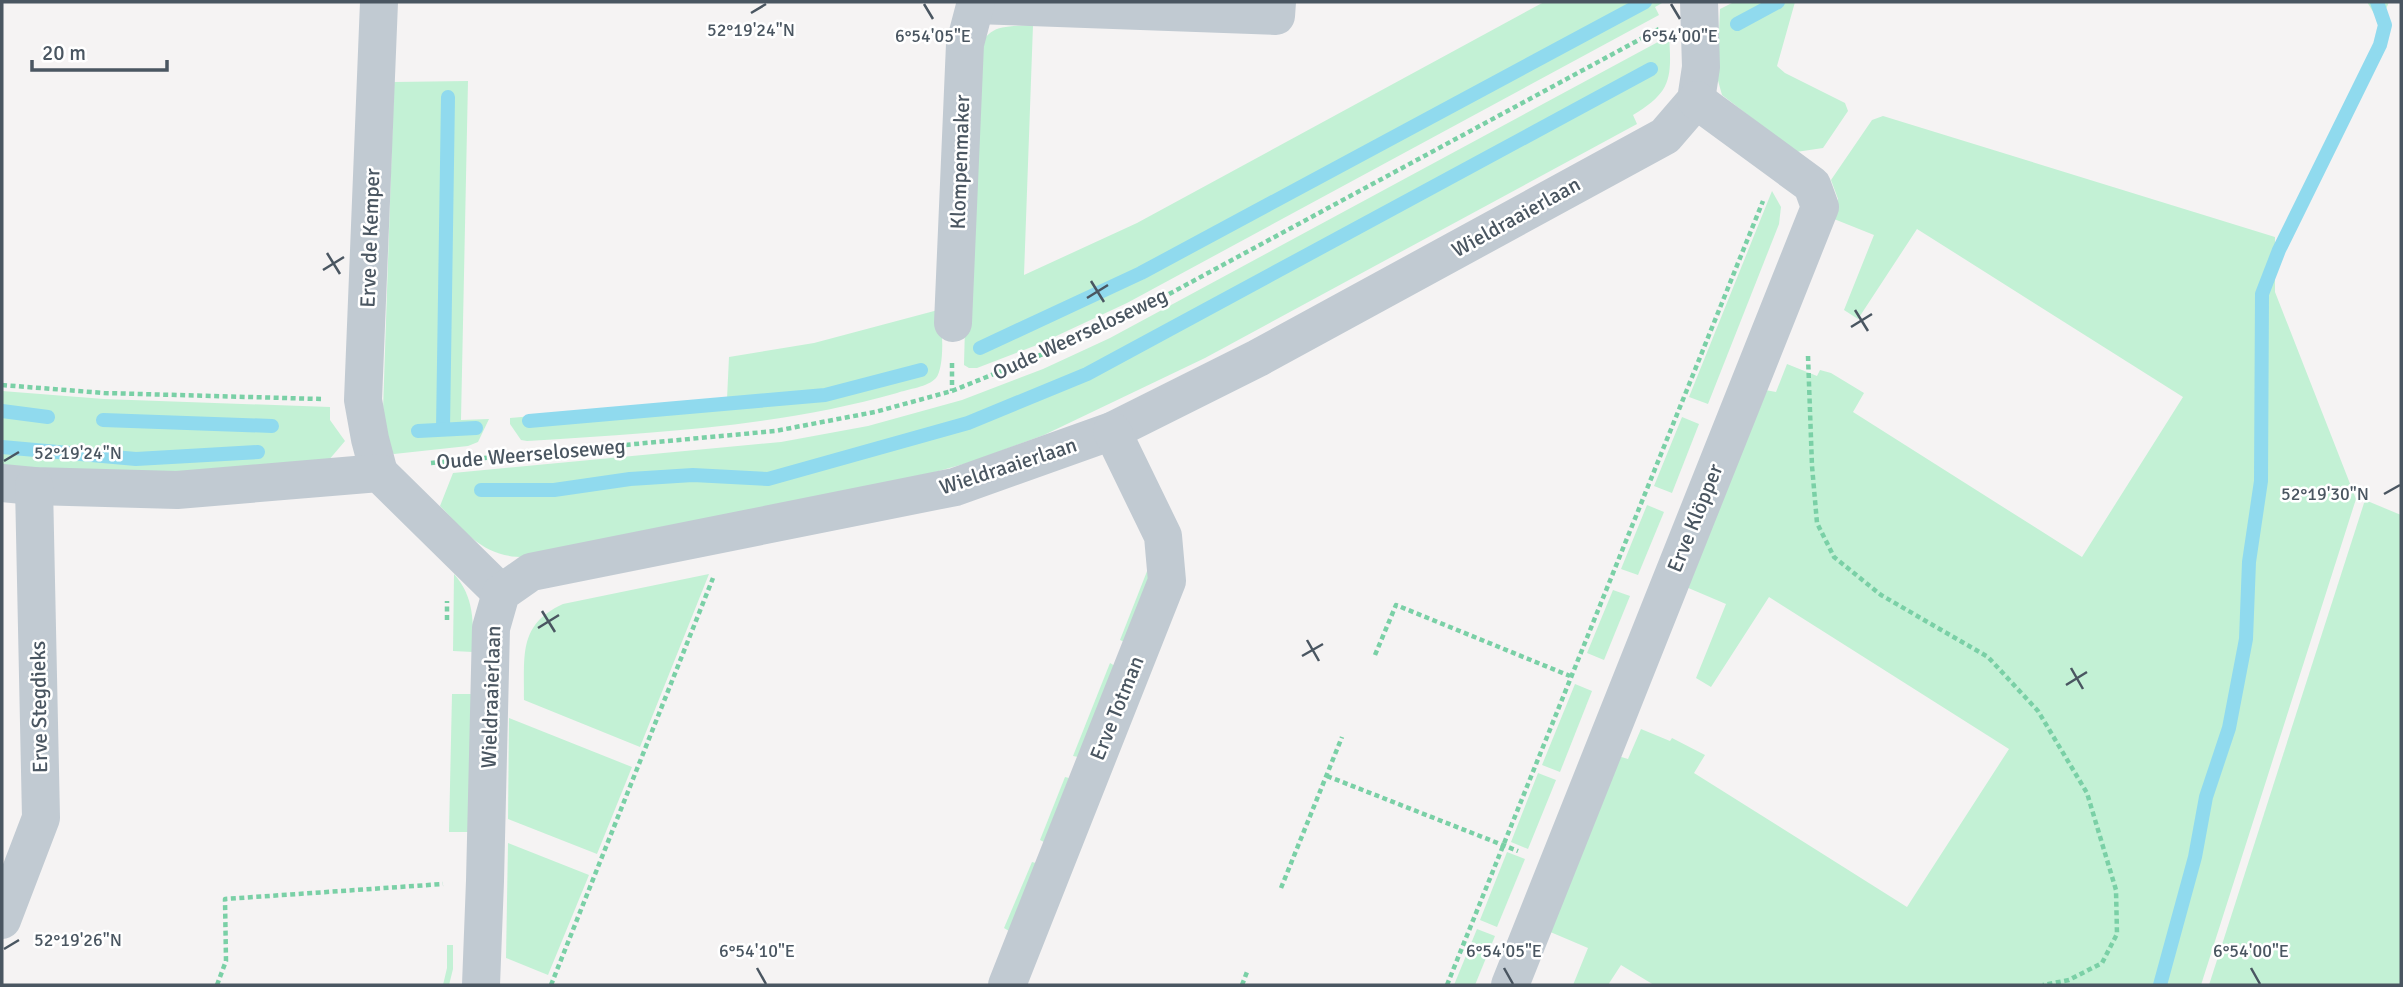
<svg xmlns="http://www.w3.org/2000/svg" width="2403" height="987" viewBox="0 0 2403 987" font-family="Signika,sans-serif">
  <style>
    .green { fill: #c3f1d5 }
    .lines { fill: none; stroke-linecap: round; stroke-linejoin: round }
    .stream { stroke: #90daee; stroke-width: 14 }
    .path { stroke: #7ad0a6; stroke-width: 4.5; stroke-dasharray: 5 3.5; stroke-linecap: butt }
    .minor { stroke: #c1cad2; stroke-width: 38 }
    .ticks { fill: none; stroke: #4a5661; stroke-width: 2.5 }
    .labels { text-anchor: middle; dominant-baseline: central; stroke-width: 5; stroke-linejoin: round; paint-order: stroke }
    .street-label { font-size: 21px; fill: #4a5661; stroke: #fff }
    .ticks-label { font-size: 18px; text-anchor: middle; fill: #4a5661; stroke: #fff; stroke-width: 5; stroke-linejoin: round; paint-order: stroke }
  </style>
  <rect width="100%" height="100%" fill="#f5f3f3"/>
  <g class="green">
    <path d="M1544 2H1664L1655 7 1659 15 1127 303 1037 345 977 368H969L964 365 972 60C989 25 995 27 1033 25L1024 275 1137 223Z"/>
    <polygon points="1734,2 1795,2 1777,66 1785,73 1845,103 1848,111 1823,148 1796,152 1722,95 1717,77 1720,9"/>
    <polygon points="2367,2 2389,2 2380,23"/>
    <path d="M1669 36C1672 79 1671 92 1633 115L1637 124 1205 358 1044 435 971 462 892 484 530 557C485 559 468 535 440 506L453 473 781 442 868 426 962 400 1043 369 1110 338Z"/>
    <polygon points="468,81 461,420 489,419 478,442 468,446 394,454 389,451 382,441 394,82"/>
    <polygon points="1883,116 2275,237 2275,292 2356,499 2201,985 1654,985 1621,965 1608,985 1573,985 1588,948 1548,931 1618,756 1628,759 1641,729 1670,741 1672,738 1705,755 1694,773 1907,907 2009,749 1769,597 1711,687 1696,678 1726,604 1686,587 1765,390 1776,392 1787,364 1817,376 1820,370 1831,373 1864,393 1853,412 2082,557 2183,397 1917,229 1858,319 1844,310 1874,235 1834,219 1838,199 1831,180 1872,120"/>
    <polygon points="1772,191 1781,207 1779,224 1708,404 1689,397"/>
    <path d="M938 310C943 322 945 367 936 378 928 387 908 389 897 393 777 427 651 433 527 441L521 440 510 424V418L727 399 729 357 814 343Z"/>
    <polygon points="2,391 104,399 330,407 330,420 345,441 328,461 132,475 2,469"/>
    <polygon points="1682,417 1699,424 1672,493 1654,486"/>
    <polygon points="2365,500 2401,515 2401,985 2209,985"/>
    <polygon points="1647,505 1664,512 1638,575 1621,569"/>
    <polygon points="1153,556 1155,560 1129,644 1120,640"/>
    <path d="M454 574C475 598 473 622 473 652L453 651Z"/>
    <path d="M709 574 640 747 524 700C525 657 517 625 563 604Z"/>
    <polygon points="1613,590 1630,596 1604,660 1587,653"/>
    <polygon points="1110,663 1115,666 1078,757 1073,756"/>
    <polygon points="1575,684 1592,691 1560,772 1542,765"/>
    <polygon points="452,694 472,694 470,832 449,832"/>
    <polygon points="509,718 632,767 597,854 508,819"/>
    <polygon points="1538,773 1556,780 1528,849 1511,842"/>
    <polygon points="1065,777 1069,778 1044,842 1040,840"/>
    <polygon points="508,843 589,875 548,975 506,958"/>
    <polygon points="1507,852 1525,859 1497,927 1480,920"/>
    <polygon points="1032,862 1036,863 1009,931 1004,928"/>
    <polygon points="1477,929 1495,936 1475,985 1454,985"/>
    <polygon points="447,945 453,945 453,969 449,985 443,985 447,968"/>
  </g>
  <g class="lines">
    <g class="stream">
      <polyline points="1737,24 1778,2"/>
      <polyline points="980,348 1141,273 1645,2"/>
      <polyline points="2,411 48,417"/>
      <polyline points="103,420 272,426"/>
      <polyline points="529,421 825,395 921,370"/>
      <polyline points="443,429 448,97"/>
      <polyline points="418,431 476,428"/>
      <polyline points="2,447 136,459 258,452"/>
      <polyline points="481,490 554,490 630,479 693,475 768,479 968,423 1087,374 1651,69"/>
      <polyline points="2160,985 2195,857 2206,797 2229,728 2246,639 2249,562 2261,481 2262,294 2279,250 2380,45 2385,25 2377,2"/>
    </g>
    <g class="path">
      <polyline points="1808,356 1812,466 1817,523 1834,557 1881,595 1988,657 2038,711 2087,793 2116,890 2117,934 2102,963 2069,980 2043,985"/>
      <polyline points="952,363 952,391"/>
      <polyline points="2,385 104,393 321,399"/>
      <polyline points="431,463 775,431 875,412 952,391 1048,352 1134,313 1659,29"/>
      <polyline points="447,620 447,601"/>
      <polyline points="1375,655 1396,605 1570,676"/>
      <polyline points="1327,776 1518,851"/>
      <polyline points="1281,888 1342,737"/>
      <polyline points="217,985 226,961 225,899 443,884"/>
      <polyline points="551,985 713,578"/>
      <polyline points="1242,985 1247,972"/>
      <polyline points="1447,985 1763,201"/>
    </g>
    <g class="minor">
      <polyline points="976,5 1276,16 1277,2"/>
      <polyline points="953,323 965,44 976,2"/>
      <polyline points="379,473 370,439 363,400 379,2"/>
      <polyline points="2,483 34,486 177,490 379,473 501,593"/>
      <polyline points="2,920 41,818 34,486"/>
      <polyline points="481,985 485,881 491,628 501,593 531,572 955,487 1112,431 1258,358 1665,136 1696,100 1701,67 1699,2"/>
      <polyline points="1007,985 1167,581 1163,536 1112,431"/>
      <polyline points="1510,985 1820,207 1812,185 1696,100"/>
    </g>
  </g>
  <path class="ticks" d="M924 4 933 19M1671 4 1680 19M751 13 766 4M327 253 340 274M323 270 344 257M1091 281 1104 302M1087 298 1108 285M1855 310 1868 331M1851 327 1872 314M4 461 19 452M2384 494 2400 485M542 611 555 632M538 628 559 615M1307 640 1319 661M1302 656 1323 644M2071 668 2083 689M2066 685 2087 672M4 949 19 940M757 968 766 984M1504 968 1513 984M2251 968 2260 984"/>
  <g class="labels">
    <g class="street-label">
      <text transform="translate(960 162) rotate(-88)">Klompenmaker</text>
      <text transform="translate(1516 217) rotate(-29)">Wieldraaierlaan</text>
      <text transform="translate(370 238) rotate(-88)">Erve de Kemper</text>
      <text transform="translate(1080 334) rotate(-25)">Oude Weerseloseweg</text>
      <text transform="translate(531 454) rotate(-5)">Oude Weerseloseweg</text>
      <text transform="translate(1008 466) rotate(-18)">Wieldraaierlaan</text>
      <text transform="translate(1695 518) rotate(-68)">Erve Klöpper</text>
      <text transform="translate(491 697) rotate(-88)">Wieldraaierlaan</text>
      <text transform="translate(39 707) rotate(-91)">Erve Stegdieks</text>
      <text transform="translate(1117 708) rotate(-68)">Erve Totman</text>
    </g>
  </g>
  <g class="ticks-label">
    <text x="751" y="36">52°19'24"N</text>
    <text x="933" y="42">6°54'05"E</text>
    <text x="1680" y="42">6°54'00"E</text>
    <text x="78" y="459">52°19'24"N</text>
    <text x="2325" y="500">52°19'30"N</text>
    <text x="78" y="946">52°19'26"N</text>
    <text x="757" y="957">6°54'10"E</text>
    <text x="1504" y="957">6°54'05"E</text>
    <text x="2251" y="957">6°54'00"E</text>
  </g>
  <rect width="2403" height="987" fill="none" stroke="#4a5661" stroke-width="7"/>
  <path d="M32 60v10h135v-10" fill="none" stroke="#4a5661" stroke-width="3.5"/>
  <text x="42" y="60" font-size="21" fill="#4a5661" stroke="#ffffff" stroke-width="5" paint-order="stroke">20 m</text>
</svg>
